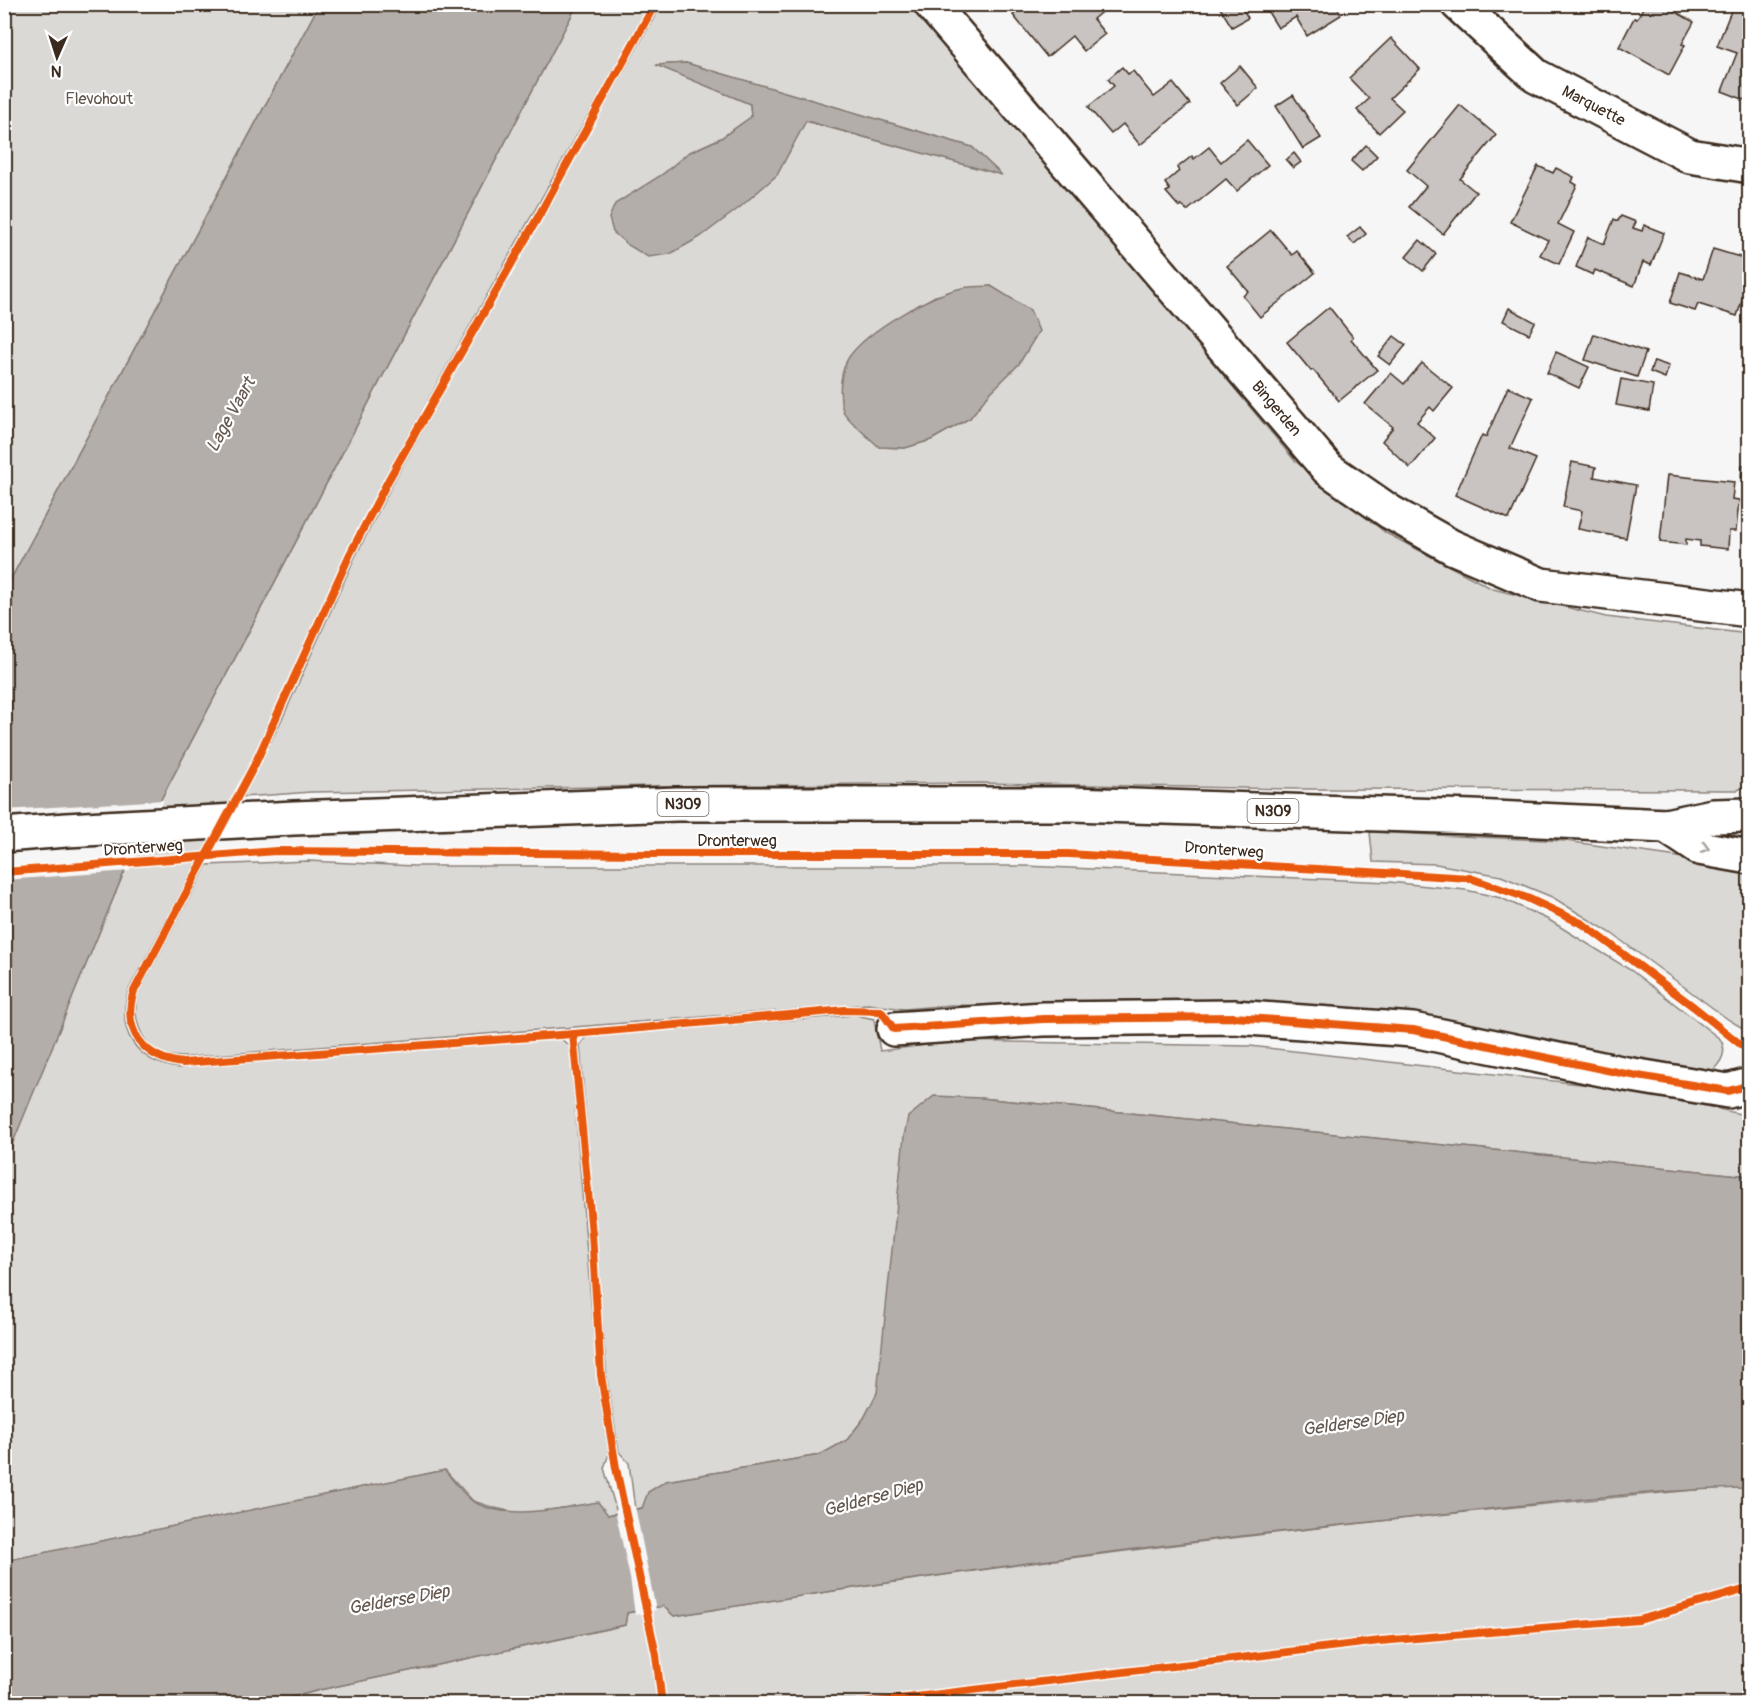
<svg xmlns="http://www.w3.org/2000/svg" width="1754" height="1708" viewBox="0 0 1754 1708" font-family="Pangolin,sans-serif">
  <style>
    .green { fill: #dbd9d6; stroke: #8b827a; stroke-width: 1.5; fill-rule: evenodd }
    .water { fill: #b4aeaa; stroke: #847972; stroke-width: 1.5 }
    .pier { fill: #f7f6f6 }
    .building { fill: #c9c3c1; stroke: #3b2a1e; stroke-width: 1.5 }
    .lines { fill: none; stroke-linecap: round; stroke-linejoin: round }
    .street-casing { stroke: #3b2a1e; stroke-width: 38 }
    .primary-casing { stroke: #3b2a1e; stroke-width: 38 }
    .street { stroke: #fff; stroke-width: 33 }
    .primary { stroke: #fff; stroke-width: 33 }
    .cycleway-casing { stroke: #fff; stroke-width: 11 }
    .cycleway { stroke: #e8590c; stroke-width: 8 }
    .oneway { stroke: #a79f9a }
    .labels { text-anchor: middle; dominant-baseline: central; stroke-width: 4.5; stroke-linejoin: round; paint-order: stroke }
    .shield { fill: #fff; stroke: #766a62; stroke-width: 1.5 }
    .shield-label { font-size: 15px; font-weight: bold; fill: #3b2a1e }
    .park-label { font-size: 16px; fill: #63564c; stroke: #fff }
    .street-label { font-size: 16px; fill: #3b2a1e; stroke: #fff }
    .water-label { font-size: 18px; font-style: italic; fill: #65584f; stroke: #fff }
  </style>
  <rect width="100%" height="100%" fill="#f7f6f6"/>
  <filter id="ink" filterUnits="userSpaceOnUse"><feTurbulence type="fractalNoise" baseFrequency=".0167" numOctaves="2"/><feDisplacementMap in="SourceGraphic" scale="12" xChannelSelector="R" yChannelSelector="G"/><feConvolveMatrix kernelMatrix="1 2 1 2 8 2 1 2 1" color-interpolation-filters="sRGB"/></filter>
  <g filter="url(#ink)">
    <g class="green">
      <polygon points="4,5 319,5 5,590 4,590"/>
      <path d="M577 5H650L386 475 346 553 251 763 129 989C115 1031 136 1062 179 1068L561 1039 570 1046 598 1387 609 1454 604 1468 617 1513 607 1515 598 1503 522 1514 495 1508 473 1501 445 1470 5 1561 4 1162 122 877 158 805Z"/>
      <path d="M661 5H915L1295 461 1386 533 1493 589 1606 617 1749 634V784L1738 790 1295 789 979 783 657 786 311 792 243 797 284 715 355 557 394 481ZM686 63 972 147 1000 174 805 121 777 175 663 174 688 153 721 138 751 117 750 104 658 65ZM991 286 988 395 970 418 931 440 905 448 879 447 863 342 889 323 935 296Z"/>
      <polygon points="1370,832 1566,841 1741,866 1749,871 1749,1032 1729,1020 1611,933 1552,897 1501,876 1436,864 1373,862"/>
      <path d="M308 861 414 866H1025L1389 882 1466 890 1501 898 1549 920 1632 971 1720 1039C1728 1051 1722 1062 1712 1071L1078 1007 951 1005 904 1009 868 1004 189 1057C179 1057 169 1057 160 1053 139 1042 132 1015 138 994L207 865Z"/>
      <polygon points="855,1015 874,1019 880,1051 957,1041 1250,1046 1641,1091 1749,1116 1749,1176 981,1098 877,1393 864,1418 847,1440 820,1455 666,1481 642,1508 635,1509 629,1463 619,1452 607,1379 580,1045 587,1036"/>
      <path d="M1717 1488H1749V1703L268 1704 324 1689 625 1625 627 1613 663 1606 674 1616C1020 1559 1368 1519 1717 1488Z"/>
    </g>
    <g class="water">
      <polygon points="319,5 577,5 158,805 122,877 5,1162 5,590"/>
      <polygon points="686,63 972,147 1002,175 806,121 777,175 739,208 700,237 670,254 648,257 628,245 613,232 609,218 615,204 663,174 688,153 721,138 751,117 750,104 656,65"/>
      <path d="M991 286 1030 310 1039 331 1019 364 988 395 970 418 931 440 905 448 879 447C871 439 847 420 843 411 838 395 840 371 849 357 868 330 927 297 958 289 969 286 980 287 991 286Z"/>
      <path d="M934 1096 981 1098 1749 1176V1488C1637 1490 1520 1506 1408 1518 1162 1543 918 1576 674 1616L663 1606 627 1613 625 1625 324 1689 268 1703H5L4 1561 445 1470C453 1480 463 1495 474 1502 508 1521 561 1508 598 1502L608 1515 642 1508 648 1492 666 1481 820 1455 847 1440 864 1418 877 1393 904 1136 908 1117Z"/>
    </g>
    <g class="pier">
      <polygon points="164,800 129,871 5,880 5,810"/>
      <polygon points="635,1506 656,1610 635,1615 630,1578 615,1510"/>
    </g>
    <g class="building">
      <polygon points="1026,4 1111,4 1093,19 1105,34 1084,51 1072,36 1047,57 1013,15"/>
      <polygon points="1225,4 1240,4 1248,18 1232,27 1220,8"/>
      <polygon points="1263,4 1340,4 1337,7 1341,15 1307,36 1296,17 1278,28"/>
      <polygon points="1645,4 1662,4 1694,22 1682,44 1685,45 1669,75 1619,47 1634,18 1637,19"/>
      <polygon points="1733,6 1750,13 1750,24 1746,33 1750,35 1750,102 1722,91 1737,53 1717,46"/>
      <polygon points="1391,38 1420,69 1390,98 1403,110 1379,133 1357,110 1369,99 1349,78"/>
      <polygon points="1240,66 1258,88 1238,105 1220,83"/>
      <polygon points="1122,67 1128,74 1133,71 1154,97 1173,83 1190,104 1140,145 1123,124 1111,134 1088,107 1114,86 1108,79"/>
      <polygon points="1293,95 1321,138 1303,149 1276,106"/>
      <polygon points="1460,105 1496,135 1460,179 1476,192 1443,234 1409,207 1426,186 1407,170"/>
      <polygon points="1247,140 1268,165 1237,191 1226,179 1187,211 1182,205 1179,207 1166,192 1170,190 1165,183 1179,171 1177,168 1192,156 1194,159 1209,147 1221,162"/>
      <polygon points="1366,145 1377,156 1362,171 1351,161"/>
      <polygon points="1294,153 1301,162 1293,168 1286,160"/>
      <polygon points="1538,166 1553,173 1556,168 1574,177 1572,182 1577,185 1558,224 1574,232 1559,264 1540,255 1548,240 1510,222"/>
      <polygon points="1621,216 1636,222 1633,228 1642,231 1644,225 1664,233 1651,265 1643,262 1634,286 1595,270 1593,275 1576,267 1588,237 1604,244 1614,219 1618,221"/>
      <polygon points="1360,227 1366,234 1354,244 1347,237"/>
      <polygon points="1271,230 1292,255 1297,251 1315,273 1260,317 1243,296 1248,291 1227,266"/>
      <polygon points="1420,240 1436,254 1423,271 1406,257"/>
      <polygon points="1713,249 1750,260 1750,276 1737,316 1698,304 1695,311 1670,303 1680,272 1703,279"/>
      <polygon points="1329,307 1353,337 1351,339 1377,370 1339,401 1313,370 1311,371 1287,342"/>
      <polygon points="1509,308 1535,322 1529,334 1503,321"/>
      <polygon points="1594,334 1646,352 1637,377 1585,360"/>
      <polygon points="1394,336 1406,345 1390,365 1378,356"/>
      <polygon points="1556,352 1589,367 1579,388 1547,373"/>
      <polygon points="1654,361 1669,366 1665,378 1650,372"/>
      <polygon points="1422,363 1453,388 1434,411 1430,407 1417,422 1435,438 1410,468 1382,441 1393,427 1365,404 1391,373 1404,384"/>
      <polygon points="1621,379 1653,385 1649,411 1616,405"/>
      <polygon points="1508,387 1533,398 1510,448 1536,459 1509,519 1455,495 1482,435 1486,437"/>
      <polygon points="1572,462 1596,467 1594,477 1636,485 1626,538 1578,529 1582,511 1563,507"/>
      <polygon points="1742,465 1750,466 1750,482 1741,481"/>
      <polygon points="1667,475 1734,482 1732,499 1739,500 1736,531 1729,531 1728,549 1700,546 1700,541 1686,539 1686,545 1660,542"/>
    </g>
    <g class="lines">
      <defs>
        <g id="street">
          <path id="s1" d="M931 4 1328 469 1390 512 1452 547 1541 585 1750 610"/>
          <path id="s2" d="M1458 4 1536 76 1690 156 1750 166"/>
          <polyline points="894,1029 1043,1019 1234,1017 1413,1030 1626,1074 1728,1091 1750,1085"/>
        </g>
        <g id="primary">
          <polyline points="1666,826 1699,848 1750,857"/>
          <polyline points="4,835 66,830 294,818 677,804 1072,804 1473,817 1666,826 1713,816 1750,815"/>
        </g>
      </defs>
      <use href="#street" class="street-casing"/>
      <use href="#primary" class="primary-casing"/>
      <use href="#street" class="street"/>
      <use href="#primary" class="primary"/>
      <defs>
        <g id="cycleway">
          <path d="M655 4 537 219 389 479 350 554 255 764 134 991C121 1030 144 1059 183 1063L573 1034 845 1010 881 1011 894 1029 1043 1019 1234 1017 1413 1030 1626 1074 1728 1091 1750 1085"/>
          <polyline points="4,872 276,851 650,854 1068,854 1470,878 1527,898 1583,924 1694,1007 1750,1052"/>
          <polyline points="573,1034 592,1234 601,1375 616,1468 656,1655 662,1704"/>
          <polyline points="857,1704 1380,1641 1639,1620 1750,1588"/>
        </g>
      </defs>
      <use href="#cycleway" class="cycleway-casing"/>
      <use href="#cycleway" class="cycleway"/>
    </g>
    <defs><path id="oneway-chevron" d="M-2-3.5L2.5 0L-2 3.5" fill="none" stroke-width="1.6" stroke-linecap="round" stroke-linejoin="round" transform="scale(1.5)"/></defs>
    <use class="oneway" href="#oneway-chevron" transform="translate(1705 848) rotate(16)"/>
  </g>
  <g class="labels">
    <g class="shield">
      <rect x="657.5" y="792" width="51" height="24" rx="4.5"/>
      <rect x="1247.5" y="799" width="51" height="24" rx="4.5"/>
    </g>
    <g class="shield-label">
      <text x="683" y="804">N309</text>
      <text x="1273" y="811">N309</text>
    </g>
    <g class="park-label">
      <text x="99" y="99">Flevohout</text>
    </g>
    <g class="street-label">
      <text stroke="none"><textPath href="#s2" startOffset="171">Marquette</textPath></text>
      <text stroke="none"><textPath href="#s1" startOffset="532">Bingerden</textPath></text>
      <text x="737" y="841">Dronterweg</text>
      <text transform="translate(143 848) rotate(-4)">Dronterweg</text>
      <text transform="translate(1224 850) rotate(4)">Dronterweg</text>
    </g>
    <g class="water-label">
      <text transform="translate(231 415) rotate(-61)">Lage Vaart</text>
      <text transform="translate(1353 1423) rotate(-8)">Gelderse Diep</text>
      <text transform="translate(873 1498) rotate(-15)">Gelderse Diep</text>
      <text transform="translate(399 1600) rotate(-10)">Gelderse Diep</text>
    </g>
  </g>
  <rect width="1754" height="1708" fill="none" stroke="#fff" stroke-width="24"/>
  <rect x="12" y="12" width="1730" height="1684" fill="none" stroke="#3b2a1e" stroke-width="2" filter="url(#ink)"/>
  <g transform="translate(57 57) rotate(183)" stroke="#ffffff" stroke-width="4.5" paint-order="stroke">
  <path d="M0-4.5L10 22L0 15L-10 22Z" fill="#3b2a1e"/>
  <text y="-9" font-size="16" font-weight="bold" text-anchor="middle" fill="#3b2a1e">N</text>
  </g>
</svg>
